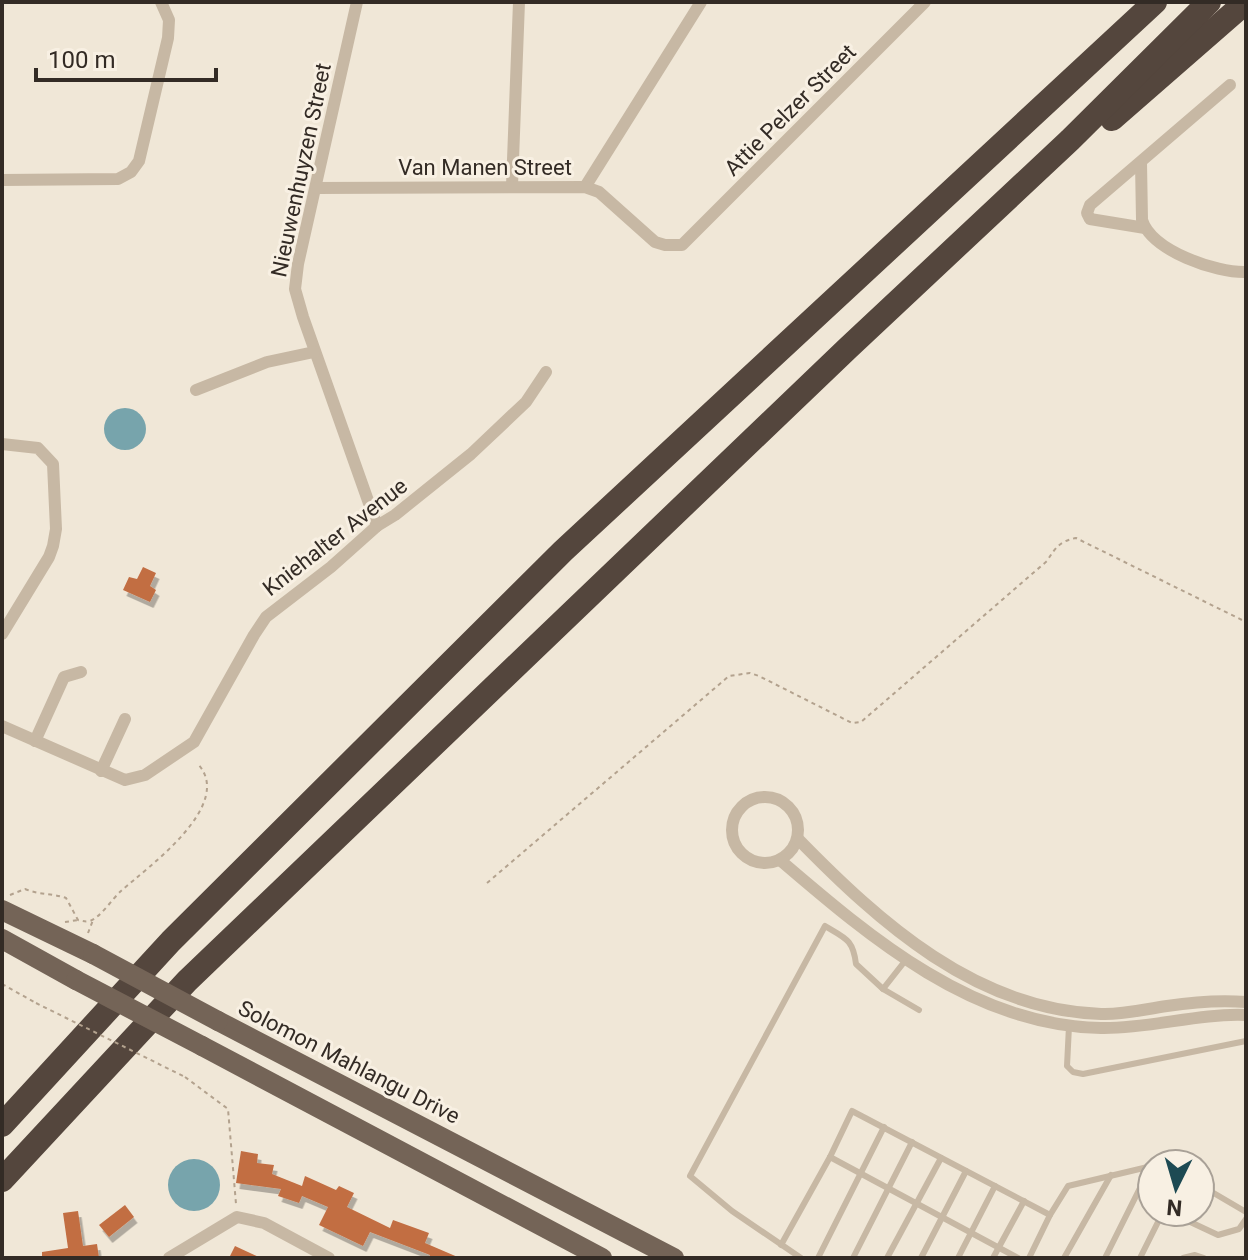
<svg xmlns="http://www.w3.org/2000/svg" width="1248" height="1260" viewBox="0 0 1248 1260" font-family="Roboto,sans-serif">
  <style>
    .water { fill: #77a4ac }
    .building { fill: #c26e43; filter: url(#shadow) }
    .lines { fill: none; stroke-linecap: round; stroke-linejoin: round }
    .path { stroke: #b3a28e; stroke-width: 2; stroke-dasharray: 4 4; stroke-linecap: butt }
    .service { stroke: #c7b8a4; stroke-width: 6 }
    .minor { stroke: #c7b8a4; stroke-width: 12 }
    .primary { stroke: #746457; stroke-width: 20 }
    .motorway { stroke: #54463d; stroke-width: 24 }
    .path-bridge { stroke: #b3a28e; stroke-width: 2; stroke-dasharray: 4 4; stroke-linecap: butt }
    .primary-bridge { stroke: #746457; stroke-width: 20 }
    .labels { text-anchor: middle; dominant-baseline: central; stroke-width: 6; stroke-linejoin: round; paint-order: stroke }
    .street-label { font-size: 22px; fill: #332b25; stroke: #f8f0e3 }
  </style>
  <defs>
    <filter id="shadow"><feDropShadow dx="3.5" dy="6" stdDeviation="0" flood-color="#0004"/></filter>
  </defs>
  <rect width="100%" height="100%" fill="#f0e7d7"/>
  <g class="water">
    <circle cx="125" cy="429" r="21"/>
    <circle cx="194" cy="1185" r="26"/>
  </g>
  <g class="building">
    <polygon points="143,567 156,573 150,586 156,590 150,602 123,590 129,577 137,579"/>
    <polygon points="241,1151 258,1154 257,1163 274,1165 272,1174 302,1186 305,1176 336,1190 339,1186 354,1193 347,1207 390,1228 393,1220 429,1233 425,1243 460,1258 429,1258 430,1255 370,1232 363,1246 319,1225 328,1207 302,1196 299,1203 278,1196 281,1189 236,1183"/>
    <polygon points="125,1205 134,1217 109,1237 99,1225"/>
    <polygon points="78,1211 83,1246 97,1244 99,1258 42,1258 42,1252 68,1248 63,1213"/>
    <polygon points="235,1246 261,1258 229,1258"/>
  </g>
  <g class="lines">
    <g class="path">
      <path d="M487 883 729 676 750 673 759 676 852 723 861 722 1047 561C1055 548 1060 541 1076 538L1246 622"/>
      <path d="M10 895 25 889C39 895 52 893 66 898L78 920C83 921 85 922 90 921 101 917 112 899 121 891 148 867 235 805 198 764"/>
      <polyline points="65,922 78,920"/>
      <polyline points="88,933 93,920"/>
      <polyline points="2,984 36,1003"/>
      <polyline points="185,1077 228,1109 236,1204"/>
    </g>
    <g class="service">
      <polyline points="905,961 883,989 919,1010"/>
      <polyline points="1069,1026 1067,1066 1073,1072 1083,1074 1246,1041"/>
      <polyline points="830,1157 1018,1258"/>
      <polyline points="1200,1185 1246,1212"/>
      <polyline points="1169,1212 1218,1235 1239,1229 1246,1219"/>
      <polyline points="781,1245 830,1157 852,1111 1050,1215 1068,1186 1152,1166"/>
      <path d="M801 1258 732 1211 690 1176 825 926C845 938 853 939 856 964L883 989"/>
      <polyline points="818,1258 884,1127"/>
      <polyline points="853,1258 912,1142"/>
      <polyline points="887,1258 941,1158"/>
      <polyline points="921,1258 966,1171"/>
      <polyline points="958,1258 995,1186"/>
      <polyline points="993,1258 1024,1201"/>
      <polyline points="1029,1258 1050,1215"/>
      <polyline points="1064,1258 1111,1175"/>
      <polyline points="1105,1258 1151,1166"/>
      <polyline points="1140,1258 1163,1212"/>
      <polyline points="1183,1258 1195,1255 1204,1258"/>
    </g>
    <g class="minor">
      <polyline points="357,2 298,264 295,289 303,317 377,526"/>
      <path d="M1141 163 1142 220C1152 251 1216 273 1246 272"/>
      <polyline points="2,180 118,179 131,172 139,161 168,38 169,20 161,2"/>
      <polyline points="512,186 519,2"/>
      <polyline points="585,187 701,2"/>
      <polyline points="316,188 585,187 599,192 655,242 665,245 682,245 925,2"/>
      <polyline points="1145,228 1090,219 1087,213 1090,205 1230,85"/>
      <polyline points="196,390 267,362 314,352"/>
      <polyline points="2,444 38,448 53,464 56,529 53,546 49,557 2,634"/>
      <polyline points="2,726 125,780 145,775 194,742 254,635 266,617 331,567 377,526 395,515 471,454 526,402 546,372"/>
      <polyline points="35,741 64,677 81,672"/>
      <polyline points="101,771 125,719"/>
      <circle cx="765" cy="830" r="33"/>
      <path d="M798 839C879 922 976 1010 1101 1014 1123 1015 1145 1009 1167 1006 1193 1002 1220 1000 1246 1002"/>
      <path d="M780 860C871 938 974 1026 1101 1028 1150 1029 1197 1013 1246 1015"/>
      <polyline points="169,1258 237,1217 264,1223 329,1258"/>
    </g>
    <g class="primary">
      <polyline points="2,910 93,954"/>
      <polyline points="2,939 76,980"/>
      <polyline points="218,1021 674,1258"/>
      <polyline points="202,1046 602,1258"/>
    </g>
    <g class="motorway">
      <polyline points="1112,119 1246,2"/>
      <polyline points="2,1125 171,941 563,551 1155,2"/>
      <polyline points="2,1180 187,981 848,348 1070,140 1209,2"/>
    </g>
    <polyline class="path-bridge" points="36,1003 185,1077"/>
    <g class="primary-bridge">
      <polyline points="93,954 218,1021"/>
      <polyline points="76,980 202,1046"/>
    </g>
  </g>
  <g class="labels">
    <g class="street-label">
      <text transform="translate(790 110) rotate(-45)">Attie Pelzer Street</text>
      <text x="485" y="167">Van Manen Street</text>
      <text transform="translate(301 170) rotate(-78)">Nieuwenhuyzen Street</text>
      <text transform="translate(335 537) rotate(-38)">Kniehalter Avenue</text>
      <text transform="translate(349 1062) rotate(27)">Solomon Mahlangu Drive</text>
    </g>
  </g>
  <rect width="1248" height="1260" fill="none" stroke="#332b25" stroke-width="8"/>
  <g transform="translate(1176 1188) rotate(185)"><circle r="38" fill="#f8f0e3" stroke="#a9a197" stroke-width="2"/>
  <path d="M0-6L14 30L0 20L-14 30Z" fill="#1d4a53"/>
  <text y="-12" font-size="22" font-weight="bold" text-anchor="middle" fill="#332b25">N</text>
  </g>
  <path d="M36 68v12h180v-12" fill="none" stroke="#332b25" stroke-width="4"/>
  <text x="48" y="68" font-size="24" fill="#332b25" stroke="#f8f0e3" stroke-width="6" paint-order="stroke">100 m</text>
</svg>
